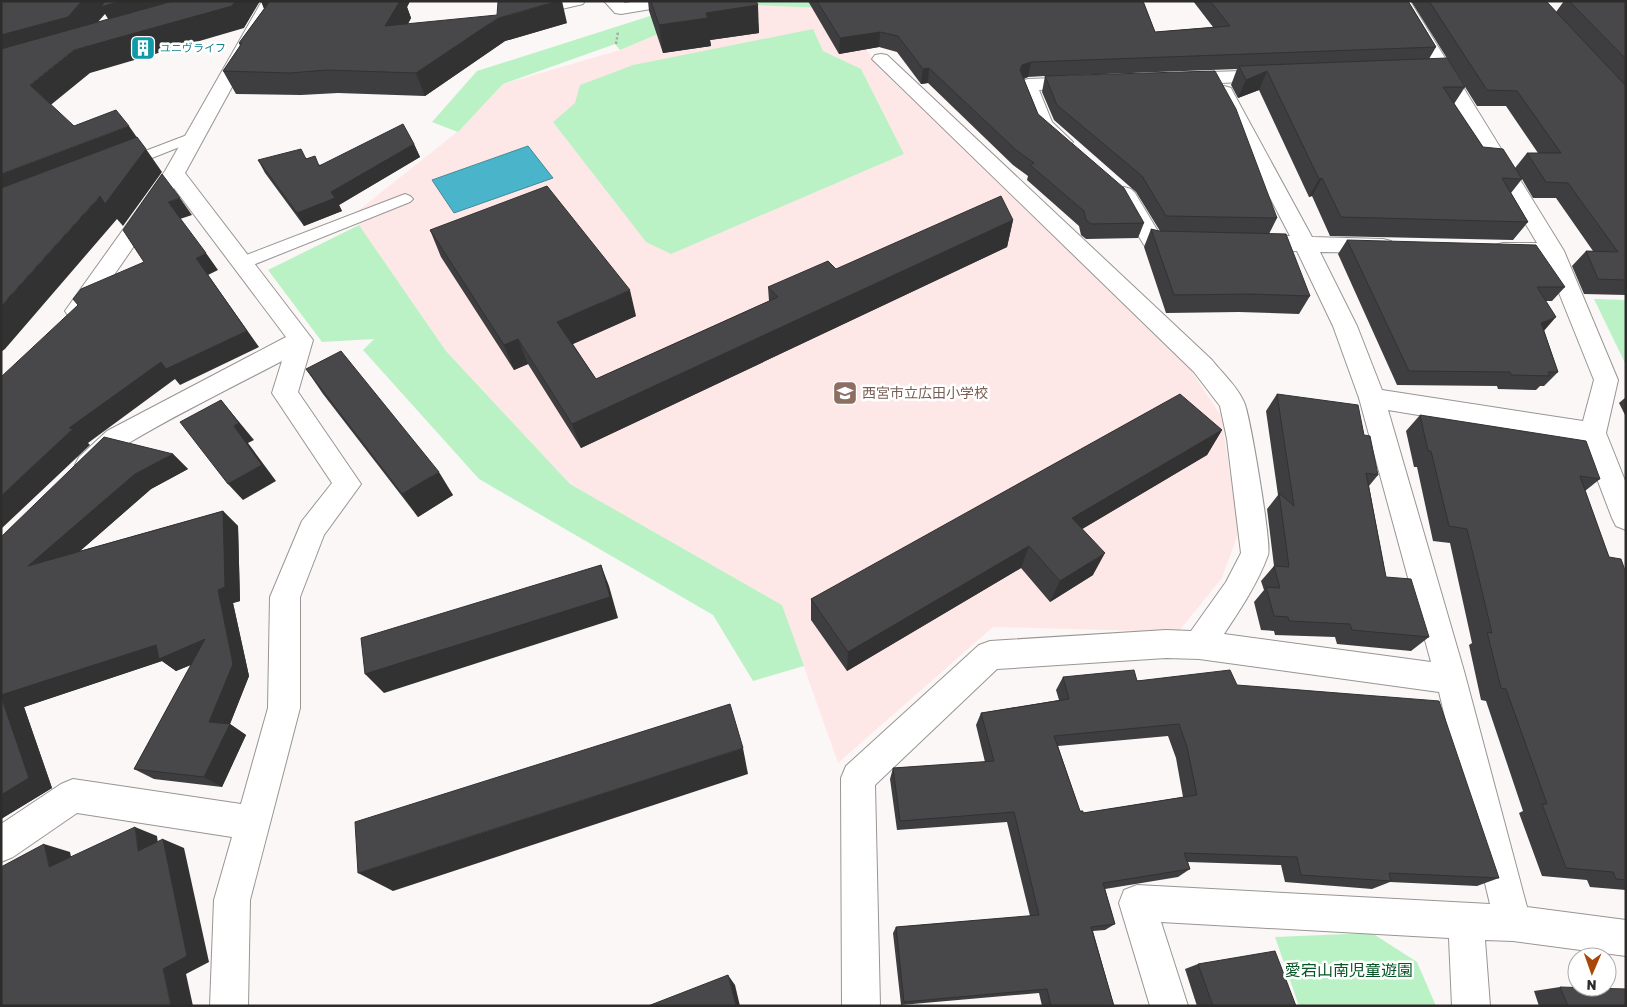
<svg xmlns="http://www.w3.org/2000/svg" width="1627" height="1007" viewBox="0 0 1627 1007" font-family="Rubik,'Noto Sans JP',sans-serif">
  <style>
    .education { fill: #fee8e7 }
    .green { fill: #bbf2c5 }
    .water { fill: #49b4ca; stroke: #418b9a }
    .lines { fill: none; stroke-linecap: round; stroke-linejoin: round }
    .service-casing { stroke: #989593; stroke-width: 2 }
    .minor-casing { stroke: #989593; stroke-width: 2 }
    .path { stroke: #aca9a8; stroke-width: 2.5; stroke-dasharray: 2.5 2; stroke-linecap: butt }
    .service { fill: #fff; fill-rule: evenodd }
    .minor { fill: #fff; fill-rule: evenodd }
    .wall { fill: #3e3d3f; fill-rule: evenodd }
    .shaded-wall { fill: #323233 }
    .building { fill: #484749; stroke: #323233; fill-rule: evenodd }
    .labels { text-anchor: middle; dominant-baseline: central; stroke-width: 5; stroke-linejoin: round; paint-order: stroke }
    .far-culture-label { font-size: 11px; fill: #0d838f; stroke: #fff; text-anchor: start }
    .education-label { font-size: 14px; fill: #785e54; stroke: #fff; text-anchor: start }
    .near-park-label { font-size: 16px; fill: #065525; stroke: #fff }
  </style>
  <rect width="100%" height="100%" fill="#fbf7f6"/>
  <polygon class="education" points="730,4 844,9 875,64 1190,369 1221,416 1239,531 1222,578 1178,632 993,627 838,763 782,605 570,484 446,351 359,225 354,214 457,132 503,84 620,50"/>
  <g class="green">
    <polygon points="697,1 836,1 844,9 730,4 620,50 615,44 503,84 458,132 432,122 477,71"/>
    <polygon points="813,29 823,51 861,69 904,154 671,254 646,242 553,122 575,103 580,85 633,65"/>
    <polygon points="359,225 446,351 570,484 782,605 804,666 753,681 713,615 479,479 363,350 374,339 322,342 268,270"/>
    <polygon points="1594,299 1626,300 1626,365"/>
    <polygon points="1372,933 1417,962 1436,1006 1299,1006 1275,937"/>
  </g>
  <polygon class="water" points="528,146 553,178 454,213 432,180"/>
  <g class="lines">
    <defs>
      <g id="service">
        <polygon points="562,1 585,1 583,4 536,15 530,11 532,8"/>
        <polygon points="195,132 200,133 202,136 200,139 129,167 119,167 117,164 119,161"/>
        <polygon points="405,194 410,196 413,199 410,202 248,267 242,269 236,267 234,263 236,259"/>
      </g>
      <g id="minor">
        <path d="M262 1H279L185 173 313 340 298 392 361 484 324 535 300 597V708L250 900 248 1006H210L214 900 232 837 77 813 13 857 1 862V824L61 784 73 779 241 804 268 708 270 597 302 521 332 483 272 393 282 361C231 388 177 414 127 444 109 455 103 481 79 473L75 465 79 457 107 431 286 337 174 188 85 317 77 319 69 317 65 311 165 171Z"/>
        <polygon points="604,1 622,1 625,3 637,1 677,1 675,5 621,14 615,13"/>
        <path d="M1393 1H1410L1564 251 1618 380 1606 433 1626 483V530L1616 526 1612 518 1583 442 1388 410 1464 671 1527 907 1626 920V956L1513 941 1485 940 1490 1006H1452L1449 938 1161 922 1188 1006H1150L1119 903 1124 890 1137 885 1490 904 1439 692 1199 659 1166 658 997 669 875 785 880 1006H842L841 778 846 766 979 645 990 641 1166 630 1191 631 1226 582 1241 553 1227 439 1220 406 1194 372 872 59 875 55 881 54 887 55 1212 360C1222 373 1237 386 1244 402 1250 415 1272 546 1268 555 1258 583 1240 610 1224 634L1431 662 1359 398 1333 326 1297 251 1253 250 1245 248 1242 243 1245 238 1253 236H1290L1215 92 1217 88 1224 86 1231 88 1233 92 1312 237 1383 239 1391 241 1394 246 1391 251 1383 253 1320 252 1357 326 1382 390 1583 421 1594 380 1545 258 1503 257 1495 255 1492 250 1495 245 1503 243H1537Z"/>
        <polygon points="1273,70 1280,72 1282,76 1280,80 1181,85 1174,83 1172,79 1174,75 1181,73"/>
        <path d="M1080 77 1087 79 1089 83 1087 87 1039 90 1052 122 1073 142 1070 146C1040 154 1026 106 1019 85L1021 81 1028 79Z"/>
        <path d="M1124 187 1131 189 1135 193 1159 233 1191 236 1194 241 1191 246C1177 250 1158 249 1144 245L1113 194 1117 189Z"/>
      </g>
    </defs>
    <use href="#service" class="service-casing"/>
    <use href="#minor" class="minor-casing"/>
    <polyline class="path" points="616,44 618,32"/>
    <use href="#service" class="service"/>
    <use href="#minor" class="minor"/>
  </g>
  <g class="wall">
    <polygon points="261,1 410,1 407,7 411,18 408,24 567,23 505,41 425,96 338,93 301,95 236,94 223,71 240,46 239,43 264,9"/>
    <polygon points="648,1 756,1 759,33 710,40 711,46 663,53 649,11"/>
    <polygon points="808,1 1143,1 1155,32 1213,27 1193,1 1408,1 1436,47 1429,59 1465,87 1454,104 1483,147 1515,168 1527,153 1538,153 1506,106 1477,106 1411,1 1546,1 1556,12 1564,1 1626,1 1626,295 1584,294 1572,266 1586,251 1593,251 1556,198 1533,198 1522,179 1511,193 1528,222 1513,240 1330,236 1312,196 1309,197 1259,90 1238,98 1231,85 1237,69 1052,76 1277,218 1269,234 1310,296 1299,314 1239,312 1166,313 1144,247 1151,229 1160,231 1136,192 1054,120 1042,92 1045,76 1028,77 1024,79 1038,114 1144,223 1138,238 1086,239 1081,235 1079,226 1027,180 1028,176 1013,165 928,83 921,84 897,52 879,47 839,54"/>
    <polygon points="414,144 420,157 339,205 342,211 304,226 265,173 258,160 307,158 320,165"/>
    <polygon points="1013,220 1007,247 581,448 528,364 514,370 441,257 430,230 636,316 573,344 596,379 769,301 768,287 836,269"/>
    <polygon points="1347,240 1565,287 1552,301 1546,301 1544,330 1558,372 1544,386 1540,386 1536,390 1498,389 1497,386 1397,385 1338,254"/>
    <polygon points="306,369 453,495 418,517 323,394"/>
    <polygon points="1277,394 1364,435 1378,475 1369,486 1386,577 1429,637 1411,651 1337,644 1335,637 1275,635 1274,631 1261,630 1254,602 1264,590 1261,581 1274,566 1267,509 1278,495 1266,411"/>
    <polygon points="1626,397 1626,417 1619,403"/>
    <polygon points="1420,415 1600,479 1585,491 1609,557 1626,573 1626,890 1590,887 1587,880 1542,876 1519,813 1523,811 1486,701 1481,700 1469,645 1472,643 1450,543 1433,541 1417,467 1414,467 1406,431"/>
    <polygon points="1222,430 1207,455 1082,529 1093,575 1050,602 1021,568 847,671 811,620 811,599"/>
    <polygon points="173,454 188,469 151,489 80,551 223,511 238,526 240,601 233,603 249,676 230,724 246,735 222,787 154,779 134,769 191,665 176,671 162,661 24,707 52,788 1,819 1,537"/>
    <path d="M1063 677 1237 685 1499 878 1477 886 1390 882 1372 889 1285 882 1281 865 1188 862 1190 869 1178 877 1105 889 1115 924 1105 930 1093 931 1114 1006H1042L1039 993 901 1005 893 933 896 927 1030 916 1007 822 897 830 890 779 893 768 985 762 976 725 981 713 1059 700 1056 690ZM1168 736 1176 758 1183 797 1083 813 1080 811 1058 746Z"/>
    <polygon points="1198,964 1296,1006 1197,1006 1185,969"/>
    <polygon points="1560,987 1626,1006 1539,1006 1534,991"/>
  </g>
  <g class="shaded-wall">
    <polygon points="82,1 211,1 115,30 105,14 83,39 1,63 1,35"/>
    <polygon points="235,1 260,1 244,28 90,73 47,108 30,85 74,50"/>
    <polygon points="261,1 279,1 270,21"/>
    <polygon points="395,1 410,1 407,7 411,18 394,48 385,26"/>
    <polygon points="558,1 562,1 567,23 505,41 425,96 416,73 498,18"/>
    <polygon points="758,5 759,33 710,40 711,46 663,53 659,25 706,13"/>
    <polygon points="880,32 879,47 839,54 840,38"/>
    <polygon points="1031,62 1028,77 1019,80 1020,70 1022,65"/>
    <polygon points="929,68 928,83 921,84 923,69"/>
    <polygon points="1267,71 1259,90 1238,98 1246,80"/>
    <polygon points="129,126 145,149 1,204 1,174"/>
    <polygon points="414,144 420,157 339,205 342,211 304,226 297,213 331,192"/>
    <polygon points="146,149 162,172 123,226 117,219 5,349 1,352 1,306 100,196"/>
    <polygon points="1322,178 1312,196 1309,197 1319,179"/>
    <polygon points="180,198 192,215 180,219 168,202"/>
    <polygon points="1013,220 1007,247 581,448 572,424"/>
    <polygon points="206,253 218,270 208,275 259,347 180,385 175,379 88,443 90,445 1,529 1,496 69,428 196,258"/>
    <polygon points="630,290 636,316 566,347 557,322"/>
    <polygon points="1556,317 1543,332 1541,323"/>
    <polygon points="518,339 528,364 514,370 504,345"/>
    <polygon points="221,400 254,440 248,443 276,481 243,500 228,484 234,426"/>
    <polygon points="1222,430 1207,455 1062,541 1072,518"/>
    <polygon points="173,454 188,469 151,489 48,579 28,566 135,474"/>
    <polygon points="439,472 453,495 418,517 402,494"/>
    <polygon points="223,511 238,526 240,601 233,603 249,676 228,729 230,724 246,735 222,787 204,777 209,722"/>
    <polygon points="1029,546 1021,568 847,671 848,652"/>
    <polygon points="1105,553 1093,575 1050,602 1060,581"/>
    <polygon points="601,565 609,586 618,618 384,693 365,674"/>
    <polygon points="205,639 221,652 176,671 162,661 24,707 52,788 1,819 1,695 156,645"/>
    <polygon points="743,748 748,774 393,891 358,873"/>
    <polygon points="135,827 157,836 160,860 138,851"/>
    <polygon points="163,839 184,848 209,962 186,974 193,1006 171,1006 163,969"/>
    <polygon points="44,844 70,852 75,875 49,867"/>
    <polygon points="728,975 735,985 740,1006 736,1006"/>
  </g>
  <g class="building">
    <polygon points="1,1 82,1 68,17 1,35"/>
    <polygon points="105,1 121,1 101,7"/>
    <polygon points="173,1 235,1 232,6 74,50 30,85 74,126 116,110 129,126 1,174 1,49"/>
    <polygon points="270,1 400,1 385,26 497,15 498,2 502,1 558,1 498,18 416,73 327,70 290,73 223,71 242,43 239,43"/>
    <polygon points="651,1 756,1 758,5 706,13 708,18 659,25"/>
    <polygon points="817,1 1143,1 1155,32 1230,26 1210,1 1408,1 1436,47 1031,62 1022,65 1020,70 1038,114 1124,188 1144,223 1091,224 1086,220 1084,211 1030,165 1034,163 1016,150 929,68 923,69 898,36 880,32 840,38"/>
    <polygon points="1429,1 1546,1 1626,86 1626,280 1598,279 1586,251 1618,252 1568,183 1546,182 1527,153 1561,153 1517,91 1487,90"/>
    <polygon points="1569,1 1626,1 1626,59"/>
    <polygon points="1447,58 1465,87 1443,87 1483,147 1503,149 1522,179 1502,178 1528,222 1341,217 1322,178 1319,179 1267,71 1246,80 1239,66"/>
    <polygon points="1215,71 1236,109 1277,218 1166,216 1142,176 1057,105 1045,76"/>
    <polygon points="403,124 414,144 331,192 335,198 297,213 258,160 301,149 306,159 315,156 319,166"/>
    <polygon points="137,137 146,149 105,204 100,196 1,306 1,188"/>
    <polygon points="162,174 180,198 168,202 206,253 196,258 247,331 166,369 161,362 69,428 73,429 1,496 1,377 78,305 73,299 81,289 144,262 123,230"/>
    <polygon points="547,186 630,290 557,322 596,379 778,297 768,287 828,261 836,269 1001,196 1013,220 572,424 518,339 504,345 430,230"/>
    <polygon points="1151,229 1159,231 1286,234 1310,296 1249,294 1174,295"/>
    <polygon points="1347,240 1536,245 1565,287 1537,287 1556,317 1541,323 1558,372 1548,372 1550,376 1511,375 1510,372 1409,371"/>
    <polygon points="341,351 439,472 402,494 306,369"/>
    <polygon points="1180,394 1222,430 1072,518 1105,553 1060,581 1029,546 848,652 811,599"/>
    <polygon points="1277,394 1358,405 1364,435 1370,436 1378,475 1366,473 1386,577 1411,579 1429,637 1352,630 1350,624 1289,621 1288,617 1274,616 1266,587 1280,588 1274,566 1289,567 1279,493 1294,506"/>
    <polygon points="221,400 239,423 234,426 262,465 228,484 180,422"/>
    <polygon points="1420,415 1586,441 1600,479 1580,476 1609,557 1621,559 1626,573 1626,880 1616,879 1613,872 1566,868 1542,804 1547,804 1506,689 1501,688 1487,632 1492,633 1467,529 1449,526 1431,451 1428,451"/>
    <polygon points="104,437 173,454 135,474 28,566 223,511 225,587 218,590 233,664 209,722 230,724 204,777 134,769 205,639 159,659 156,645 1,695 1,537"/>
    <polygon points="601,565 610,597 365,674 361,638"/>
    <path d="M1134 670 1137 681 1230 670 1237 685 1439 701 1499 878 1389 873 1391 881 1301 875 1297 857 1184 853 1190 869 1103 883 1115 924 1091 927 1114 1006H1051L1047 989 904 1002 896 927 1039 915 1014 812 900 821 893 768 994 761 981 713 1069 699 1063 677ZM1179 724 1187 747 1197 795 1083 813V811H1080L1054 736Z"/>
    <polygon points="1,696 29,778 1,795"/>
    <polygon points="730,704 743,748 358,873 355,822"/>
    <polygon points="135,827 138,851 163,839 187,956 163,969 171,1006 1,1006 1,867 44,844 49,867"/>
    <polygon points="1275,951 1296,1006 1213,1006 1198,964"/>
    <polygon points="728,975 736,1006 648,1006"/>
    <polygon points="1560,987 1626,989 1626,1006 1568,1006"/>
  </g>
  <defs>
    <symbol id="building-square" viewBox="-11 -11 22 22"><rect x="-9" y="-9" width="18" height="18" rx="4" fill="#0f9aa8" stroke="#fff"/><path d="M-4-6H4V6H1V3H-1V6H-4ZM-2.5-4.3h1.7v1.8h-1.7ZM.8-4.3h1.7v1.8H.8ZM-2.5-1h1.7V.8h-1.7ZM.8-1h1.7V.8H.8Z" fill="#fff"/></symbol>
    <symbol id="school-square" viewBox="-11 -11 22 22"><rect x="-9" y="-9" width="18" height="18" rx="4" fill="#8d6e63" stroke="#fff"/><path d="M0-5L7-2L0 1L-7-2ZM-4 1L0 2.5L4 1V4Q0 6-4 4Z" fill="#fff"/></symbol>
  </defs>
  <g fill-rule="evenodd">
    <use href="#building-square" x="129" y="34" width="28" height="28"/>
    <use href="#school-square" x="831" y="379" width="28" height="28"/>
  </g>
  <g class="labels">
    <g class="far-culture-label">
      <text x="160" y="48">ユニヴライフ</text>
    </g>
    <g class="education-label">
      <text x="862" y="393">西宮市立広田小学校</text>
    </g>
    <g class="near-park-label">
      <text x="1349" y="970">愛宕山南児童遊園</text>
    </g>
  </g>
  <rect width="1627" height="1007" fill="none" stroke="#2d2c2b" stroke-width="5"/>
  <g transform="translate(1592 972) rotate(182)"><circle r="24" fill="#ffffff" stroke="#ababaa"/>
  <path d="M0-4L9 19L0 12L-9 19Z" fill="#a94708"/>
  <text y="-8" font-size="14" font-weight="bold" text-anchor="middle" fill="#2d2c2b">N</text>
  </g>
</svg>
